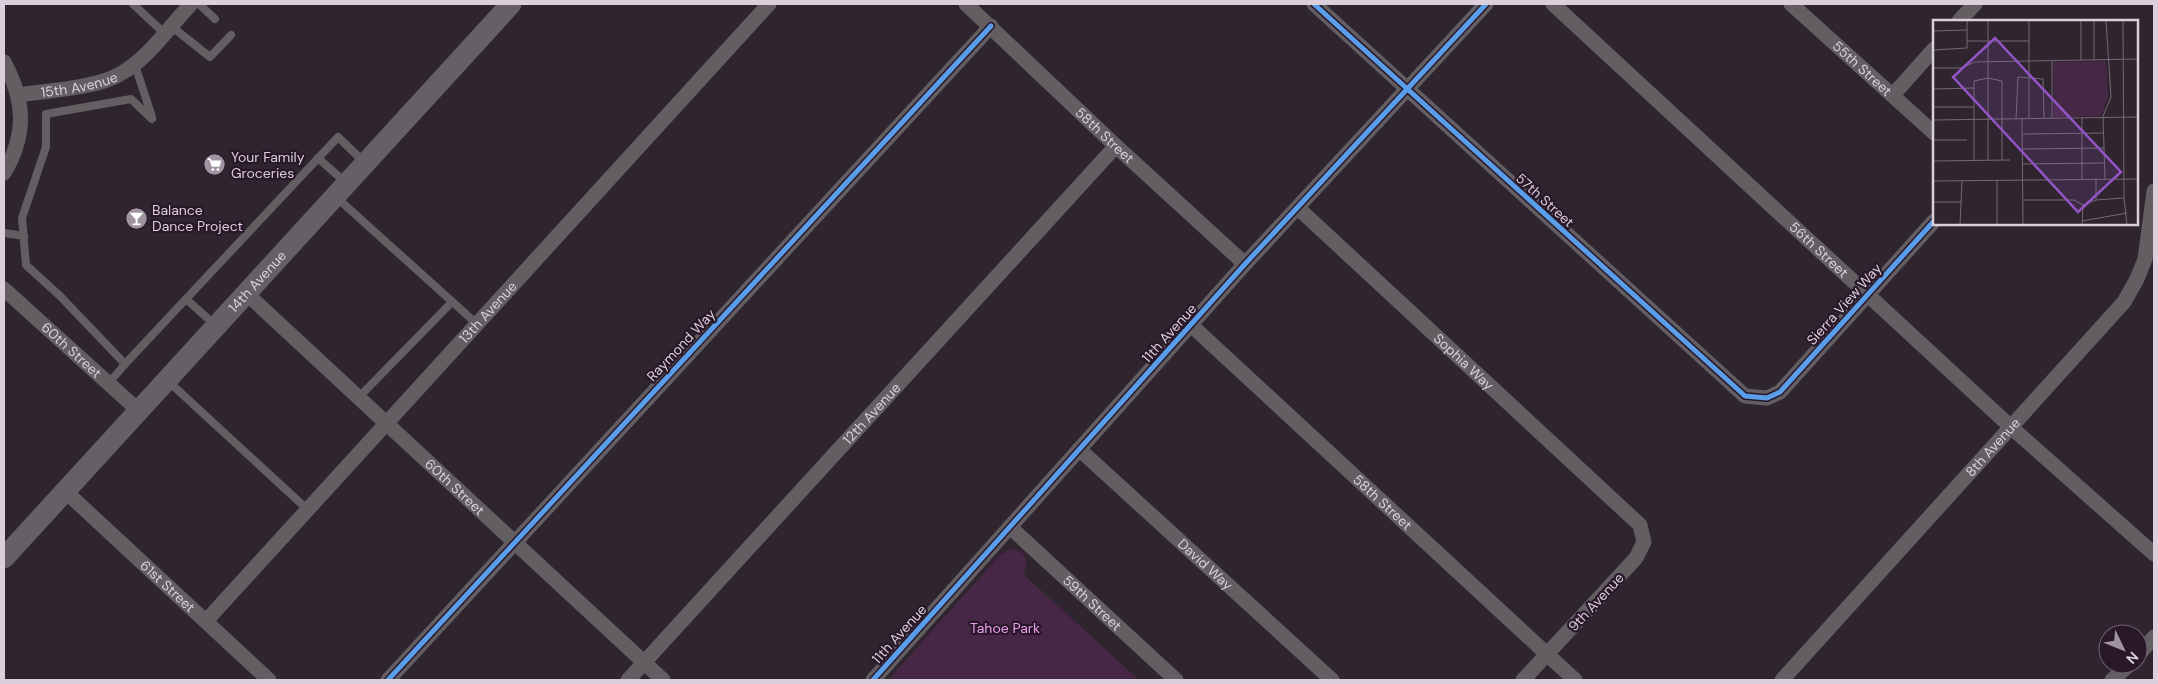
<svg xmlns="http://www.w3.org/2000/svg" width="2158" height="684" viewBox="0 0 2158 684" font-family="'DM Sans',sans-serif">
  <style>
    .green { fill: #462846 }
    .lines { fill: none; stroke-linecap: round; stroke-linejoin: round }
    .lane { stroke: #625e62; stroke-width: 8 }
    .street { stroke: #625e62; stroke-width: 15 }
    .secondary { stroke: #656065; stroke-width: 21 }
    .cycleway-casing { stroke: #291829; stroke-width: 8 }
    .cycleway { stroke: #5a9eea; stroke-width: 5 }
    .labels { text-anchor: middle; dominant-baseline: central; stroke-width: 4.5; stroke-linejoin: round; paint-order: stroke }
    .street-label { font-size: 14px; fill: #dbcfdb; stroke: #291829 }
    .poi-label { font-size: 14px; fill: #dbcfdb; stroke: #291829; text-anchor: start }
    .park-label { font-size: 14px; fill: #ee9def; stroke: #291829 }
    .inset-road { fill: none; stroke: #746974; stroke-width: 1 }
    .view { fill: #9355c6; fill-opacity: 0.15; stroke: #9355c6; stroke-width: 2.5 }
    .inset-edge { fill: none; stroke: #dbcfdb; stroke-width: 2.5 }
  </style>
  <rect width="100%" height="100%" fill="#2f252f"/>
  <path class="green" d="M1011 549C1026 550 1030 562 1023 574L1139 680H888L1001 554Z"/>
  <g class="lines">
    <g class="lane">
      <polyline points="133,4 164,33"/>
      <polyline points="199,4 215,19"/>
      <polyline points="171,26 210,57 231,35"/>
      <polyline points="135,65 152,117"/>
      <polyline points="152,119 131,99 46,114 46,147 22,218 26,265 60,296 125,364 338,137 365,163"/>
      <polyline points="318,158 345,182"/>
      <polyline points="336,197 477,324"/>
      <polyline points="4,233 24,236"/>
      <polyline points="186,299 214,324"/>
      <polyline points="168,381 308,510"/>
      <polyline points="109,383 125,364"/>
      <polyline points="359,397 452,302"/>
    </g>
    <g class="street">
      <path id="s1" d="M966 4 1116 146 1245 264"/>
      <polyline points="1314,4 1745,396 1767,398 1780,392 1934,221"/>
      <path id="s2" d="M1553 4 2012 428 2154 554"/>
      <path id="s3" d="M1791 4 1934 133"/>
      <polyline points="1959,21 1975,4"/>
      <path d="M4 62C25 101 27 134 4 173"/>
      <path id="s4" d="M18 95C46 91 97 88 120 74 148 59 169 27 191 4"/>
      <polyline points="1893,95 1934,49"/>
      <path id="s5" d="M1298 208 1640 525 1644 542 1636 558 1523 680"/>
      <path id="s6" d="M4 289 139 411"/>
      <path id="s7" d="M246 293 663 680"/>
      <path id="s8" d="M1191 325 1575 680"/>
      <path id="s9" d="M1079 449 1332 680"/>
      <path id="s10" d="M65 491 269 680"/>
      <path id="s11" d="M1010 527 1176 680"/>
      <path id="s12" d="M206 621 769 4"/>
      <polyline points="2138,655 2154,637"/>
      <polyline points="388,680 991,26"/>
      <path id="s13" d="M628 680 1116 146"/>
      <polyline points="873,680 1245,264 1486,4"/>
      <path id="s14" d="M1782 680 2124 302 2137 279 2145 259 2154 191"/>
      <polyline points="2112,680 2130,664"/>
    </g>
    <path class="secondary" id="s15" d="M4 558 511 4"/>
    <defs>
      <g id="cycleway">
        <polyline points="1314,4 1745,396 1767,398 1780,392 1934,221"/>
        <polyline points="388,680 991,26"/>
        <polyline points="873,680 1245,264 1486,4"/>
      </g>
    </defs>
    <use href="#cycleway" class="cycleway-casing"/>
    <use href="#cycleway" class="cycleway"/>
  </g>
  <defs>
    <symbol id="supermarket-disc" viewBox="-11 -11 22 22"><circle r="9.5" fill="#9f949f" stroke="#291829"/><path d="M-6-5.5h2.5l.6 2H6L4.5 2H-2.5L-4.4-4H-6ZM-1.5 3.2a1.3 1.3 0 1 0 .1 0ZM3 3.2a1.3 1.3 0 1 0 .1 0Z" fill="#fff"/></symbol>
    <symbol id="bar-disc" viewBox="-11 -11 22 22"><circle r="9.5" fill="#9f949f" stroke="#291829"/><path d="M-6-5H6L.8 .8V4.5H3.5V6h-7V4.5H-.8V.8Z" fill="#fff"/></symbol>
  </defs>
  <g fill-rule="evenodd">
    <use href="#supermarket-disc" x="202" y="152" width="25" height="25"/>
    <use href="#bar-disc" x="124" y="206" width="25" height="25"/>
  </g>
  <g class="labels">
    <g class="street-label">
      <text stroke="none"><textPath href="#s3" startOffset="96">55th Street</textPath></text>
      <text stroke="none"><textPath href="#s4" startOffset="62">15th Avenue</textPath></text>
      <text stroke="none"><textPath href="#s1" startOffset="191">58th Street</textPath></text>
      <text transform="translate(1545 200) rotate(42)">57th Street</text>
      <text stroke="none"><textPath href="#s2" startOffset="362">56th Street</textPath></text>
      <text stroke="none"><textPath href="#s15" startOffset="375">14th Avenue</textPath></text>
      <text transform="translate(1844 304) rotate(-48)">Sierra View Way</text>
      <text stroke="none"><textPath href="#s12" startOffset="418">13th Avenue</textPath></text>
      <text transform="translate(1169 333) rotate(-48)">11th Avenue</text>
      <text transform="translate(681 345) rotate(-47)">Raymond Way</text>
      <text stroke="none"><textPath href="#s6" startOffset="91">60th Street</textPath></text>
      <text stroke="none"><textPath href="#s5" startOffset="226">Sophia Way</textPath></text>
      <text stroke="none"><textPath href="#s13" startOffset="361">12th Avenue</textPath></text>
      <text stroke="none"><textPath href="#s14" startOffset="314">8th Avenue</textPath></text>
      <text stroke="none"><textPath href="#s7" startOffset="285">60th Street</textPath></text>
      <text stroke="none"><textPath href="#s8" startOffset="261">58th Street</textPath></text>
      <text stroke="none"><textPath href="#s9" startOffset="171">David Way</textPath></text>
      <text stroke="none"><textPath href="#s10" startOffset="140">61st Street</textPath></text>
      <text transform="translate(1596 602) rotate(-47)">9th Avenue</text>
      <text stroke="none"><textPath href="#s11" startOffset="112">59th Street</textPath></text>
      <text transform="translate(899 634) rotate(-48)">11th Avenue</text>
    </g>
    <g class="poi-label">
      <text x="231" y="157">Your Family<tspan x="231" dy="16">Groceries</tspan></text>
      <text x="152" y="210">Balance<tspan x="152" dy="16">Dance Project</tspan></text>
    </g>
    <g class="park-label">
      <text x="1005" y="628">Tahoe Park</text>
    </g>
  </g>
  <g transform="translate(1933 20)">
    <rect width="205" height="205" fill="#2f252f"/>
    <path d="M173 41 175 77 168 96 121 97 120 42Z" fill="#462846"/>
    <path class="inset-road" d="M55 0V140M96 0V99M148 0V40M161 0V40M190 0 191 178 194 205M0 11 34 10M34 21H96M0 30 34 28V0M119 41V98M0 48H28L42 42 205 39M0 69 41 68M0 87H41M149 98V159M83 99 85 57 110 59 111 98M89 99 90 205M0 100 205 97M90 114 171 113M0 120H34M89 129 172 128M41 140V61L55 58 69 61V140M0 141 77 140M89 144 172 143M163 159V180M172 159 170 96 178 77 173 0M64 160V205M0 161 205 159M90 180H141L150 185M0 182H29M150 185 163 180 191 178M149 201 194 193M27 205 29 161M149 205 150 185"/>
    <path class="view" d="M62 18 188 152 145 192 20 57Z"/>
    <rect width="205" height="205" class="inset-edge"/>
  </g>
  <rect width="2158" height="684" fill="none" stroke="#dbcfdb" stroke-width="10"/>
  <g transform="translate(2123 649) rotate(133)"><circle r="24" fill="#291829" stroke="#706170"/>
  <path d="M0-4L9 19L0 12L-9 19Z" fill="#9f949f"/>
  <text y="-8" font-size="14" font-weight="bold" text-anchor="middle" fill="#dbcfdb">N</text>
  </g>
</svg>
